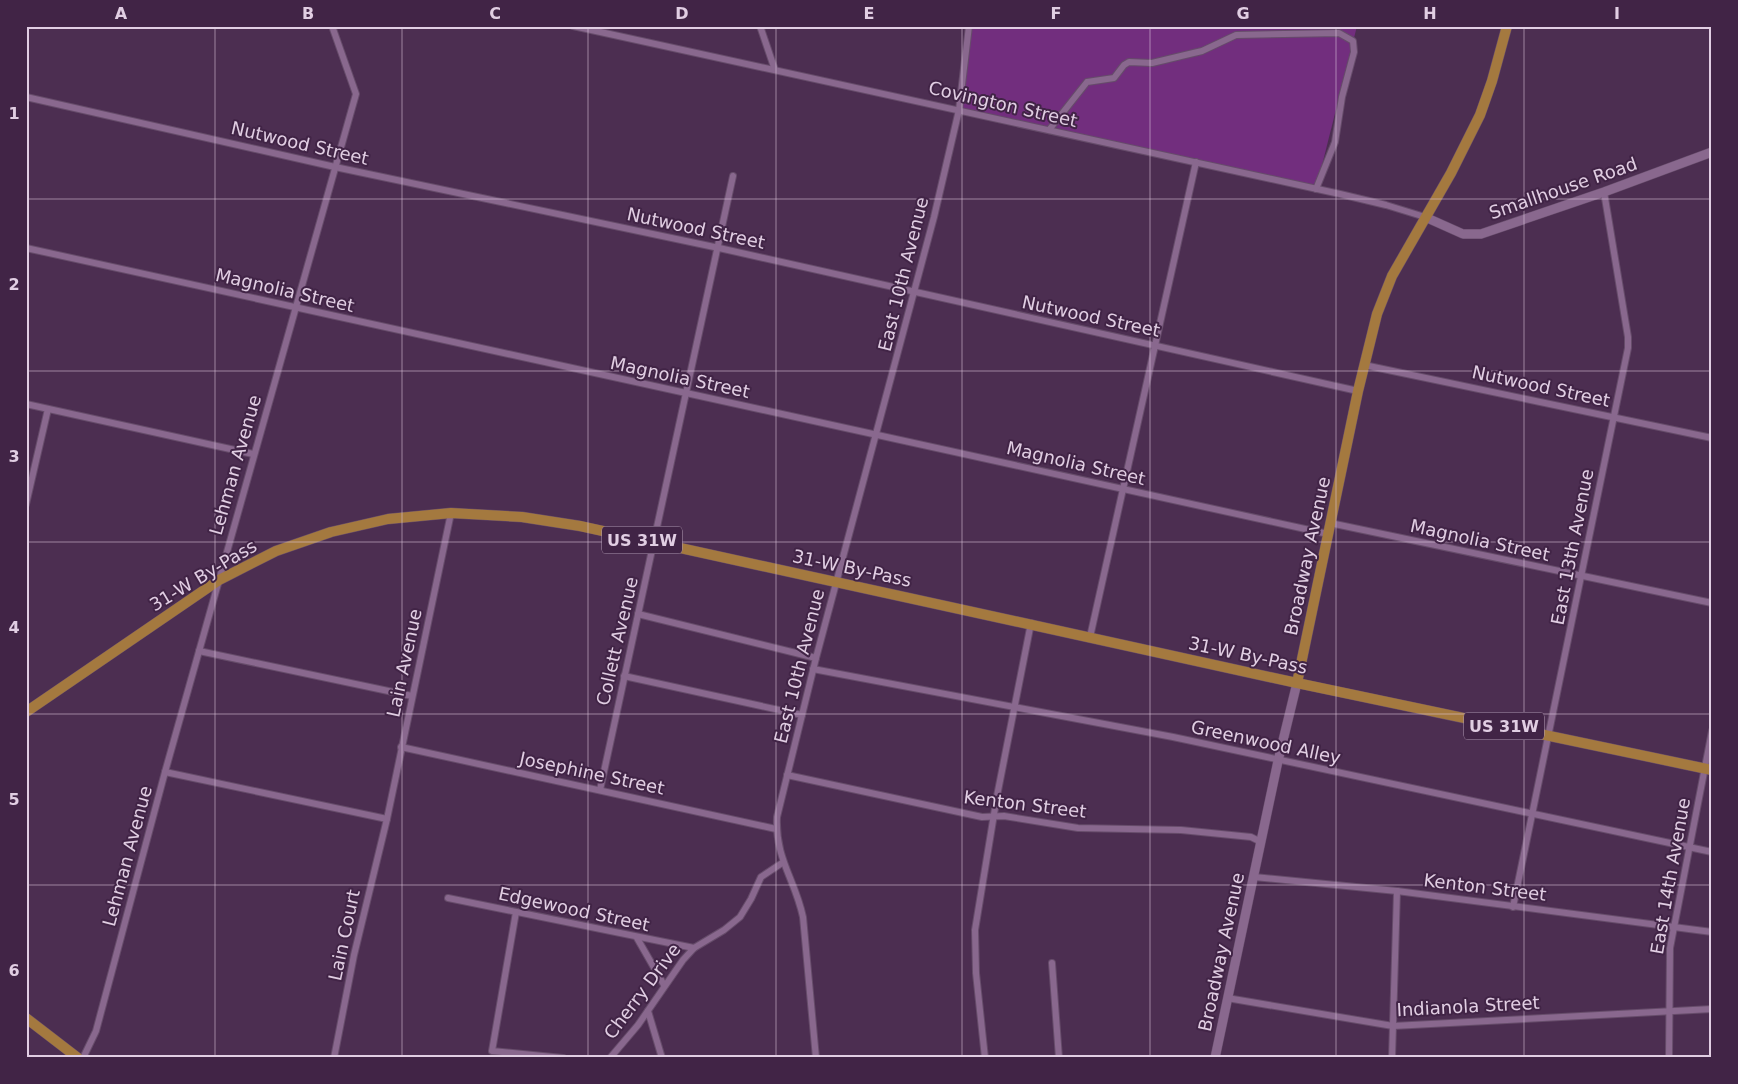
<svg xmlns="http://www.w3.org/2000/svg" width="1738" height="1084" viewBox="0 0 1738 1084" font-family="'DejaVu Sans',sans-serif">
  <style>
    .green { fill: #722e7e }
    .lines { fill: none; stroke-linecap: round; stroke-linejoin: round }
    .street-casing { stroke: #664c6a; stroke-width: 8 }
    .secondary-casing { stroke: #664c6a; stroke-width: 10 }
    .primary-casing { stroke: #664c6a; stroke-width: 11 }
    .street { stroke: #89688e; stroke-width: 6 }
    .secondary { stroke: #89688e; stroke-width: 9 }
    .primary { stroke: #a4793f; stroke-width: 10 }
    .grid { fill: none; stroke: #e1cee3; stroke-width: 1; stroke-opacity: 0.55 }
    .labels { text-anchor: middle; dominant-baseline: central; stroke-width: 4; stroke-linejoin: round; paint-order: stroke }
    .shield { fill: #412446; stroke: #b19bb4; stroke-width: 1 }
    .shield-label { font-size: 16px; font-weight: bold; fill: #e1cee3 }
    .street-label { font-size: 18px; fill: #e1cee3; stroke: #412446 }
    .neatline { fill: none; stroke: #e1cee3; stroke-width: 2 }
    .grid-label { font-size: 16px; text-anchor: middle; font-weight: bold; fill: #e1cee3 }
  </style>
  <rect width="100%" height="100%" fill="#4c2e51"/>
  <polygon class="green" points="969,26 1357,26 1316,189 959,110"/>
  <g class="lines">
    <defs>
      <g id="street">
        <polyline points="573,26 1340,194 1386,205 1425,217"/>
        <polyline points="760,26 775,70"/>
        <polyline points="26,97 335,167 719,248 1358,391"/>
        <polyline points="1049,130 1087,82 1114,78 1124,65 1129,62 1152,63 1181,56 1202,51 1236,35 1339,33 1353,41 1354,52 1342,97 1335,142 1316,189"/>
        <polyline points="26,248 1328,534"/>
        <polyline points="1364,365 1712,438"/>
        <polyline points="26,404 253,454"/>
        <polyline points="26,504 48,409"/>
        <polyline points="1330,523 1712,603"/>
        <polyline points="638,614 816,658"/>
        <polyline points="1090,637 1196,162"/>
        <polyline points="199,651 412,696"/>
        <polyline points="813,669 1173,737 1712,852"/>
        <polyline points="624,676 802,715"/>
        <polyline points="401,747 776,829"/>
        <polyline points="165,772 387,819"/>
        <polyline points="787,775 982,817 1004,816 1078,828 1181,830 1251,837 1261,842"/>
        <polyline points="600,790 733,176"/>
        <polyline points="1254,877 1397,891 1712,932"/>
        <polyline points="448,898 694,948"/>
        <polyline points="1513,907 1628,348 1628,337 1604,192"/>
        <polyline points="516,912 492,1051 563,1058"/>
        <polyline points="637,938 664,985"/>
        <polyline points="1052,963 1059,1058"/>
        <polyline points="1227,998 1393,1026 1712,1009"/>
        <polyline points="648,1011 662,1058"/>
        <polyline points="83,1058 96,1031 165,772 356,94 332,26"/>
        <polyline points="334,1058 354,955 387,819 451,513"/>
        <polyline points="610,1058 638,1025 683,960 694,948 724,930 740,917 751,899 761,877 782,863"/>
        <path d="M816 1058 803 917C795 879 775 859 777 817L816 658 934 217 959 110 969 26"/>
        <polyline points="985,1058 976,973 975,930 997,796 1031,623"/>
        <polyline points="1392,1058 1397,891"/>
        <polyline points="1669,1058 1670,948 1712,731"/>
      </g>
      <g id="secondary">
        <polyline points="1425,217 1463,234 1481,234 1604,192 1712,152"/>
        <polyline points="1215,1058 1278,761 1297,683"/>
      </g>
      <g id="primary">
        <polyline points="1297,683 1358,391 1377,314 1392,276 1451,173 1480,115 1492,81 1507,26"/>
        <polyline points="26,712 219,580 276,551 331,532 388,519 451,513 522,517 580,526 1297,683 1712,770"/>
        <polyline points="26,1018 78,1058"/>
      </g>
    </defs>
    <use href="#street" class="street-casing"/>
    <use href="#secondary" class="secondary-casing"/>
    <use href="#primary" class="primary-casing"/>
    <use href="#street" class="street"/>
    <use href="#secondary" class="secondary"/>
    <use href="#primary" class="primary"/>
  </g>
  <path class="grid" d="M215 26V1058M402 26V1058M588 26V1058M776 26V1058M962 26V1058M1150 26V1058M1336 26V1058M1524 26V1058M26 199H1712M26 371H1712M26 542H1712M26 714H1712M26 885H1712"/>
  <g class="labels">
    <g class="shield">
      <rect x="602" y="526.5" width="80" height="27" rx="4"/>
      <rect x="1464" y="712.5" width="80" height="27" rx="4"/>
    </g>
    <g class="shield-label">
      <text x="642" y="540">US 31W</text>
      <text x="1504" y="726">US 31W</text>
    </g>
    <g class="street-label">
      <text transform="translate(1003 104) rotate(13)">Covington Street</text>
      <text transform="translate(300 143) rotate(13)">Nutwood Street</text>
      <text transform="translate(1563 188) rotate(-19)">Smallhouse Road</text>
      <text transform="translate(696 228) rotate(12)">Nutwood Street</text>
      <text transform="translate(903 274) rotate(-76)">East 10th Avenue</text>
      <text transform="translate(285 290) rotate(13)">Magnolia Street</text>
      <text transform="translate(1091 316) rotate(12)">Nutwood Street</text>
      <text transform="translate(680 377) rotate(12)">Magnolia Street</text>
      <text transform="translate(1541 386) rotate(12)">Nutwood Street</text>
      <text transform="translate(1076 463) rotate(13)">Magnolia Street</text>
      <text transform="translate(235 465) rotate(-74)">Lehman Avenue</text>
      <text transform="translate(1480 540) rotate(12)">Magnolia Street</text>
      <text transform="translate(1572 547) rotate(-79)">East 13th Avenue</text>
      <text transform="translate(1307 556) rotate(-78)">Broadway Avenue</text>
      <text transform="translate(852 568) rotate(12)">31-W By-Pass</text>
      <text transform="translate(203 575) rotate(-31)">31-W By-Pass</text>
      <text transform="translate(617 641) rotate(-77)">Collett Avenue</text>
      <text transform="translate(1248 655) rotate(12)">31-W By-Pass</text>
      <text transform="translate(404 663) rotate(-78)">Lain Avenue</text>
      <text transform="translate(799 666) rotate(-76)">East 10th Avenue</text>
      <text transform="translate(1266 742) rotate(12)">Greenwood Alley</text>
      <text transform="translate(592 773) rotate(12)">Josephine Street</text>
      <text transform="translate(1025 804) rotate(7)">Kenton Street</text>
      <text transform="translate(127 856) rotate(-75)">Lehman Avenue</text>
      <text transform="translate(1670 876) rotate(-80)">East 14th Avenue</text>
      <text transform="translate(1485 887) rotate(7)">Kenton Street</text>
      <text transform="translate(574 909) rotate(12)">Edgewood Street</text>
      <text transform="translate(344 935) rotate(-78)">Lain Court</text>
      <text transform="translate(1221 952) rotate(-78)">Broadway Avenue</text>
      <text transform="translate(642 991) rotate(-53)">Cherry Drive</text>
      <text transform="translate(1468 1006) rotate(-3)">Indianola Street</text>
    </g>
  </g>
  <rect width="1738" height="1084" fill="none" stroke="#412446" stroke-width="55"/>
  <rect x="28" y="28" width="1682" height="1028" class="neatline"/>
  <g class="grid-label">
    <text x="121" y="19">A</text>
    <text x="308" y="19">B</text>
    <text x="495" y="19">C</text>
    <text x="682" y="19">D</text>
    <text x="869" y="19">E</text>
    <text x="1056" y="19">F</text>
    <text x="1243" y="19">G</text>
    <text x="1430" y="19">H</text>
    <text x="1617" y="19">I</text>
    <text x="14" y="119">1</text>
    <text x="14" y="290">2</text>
    <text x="14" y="462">3</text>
    <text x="14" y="633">4</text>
    <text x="14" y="805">5</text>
    <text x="14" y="976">6</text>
  </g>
</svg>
